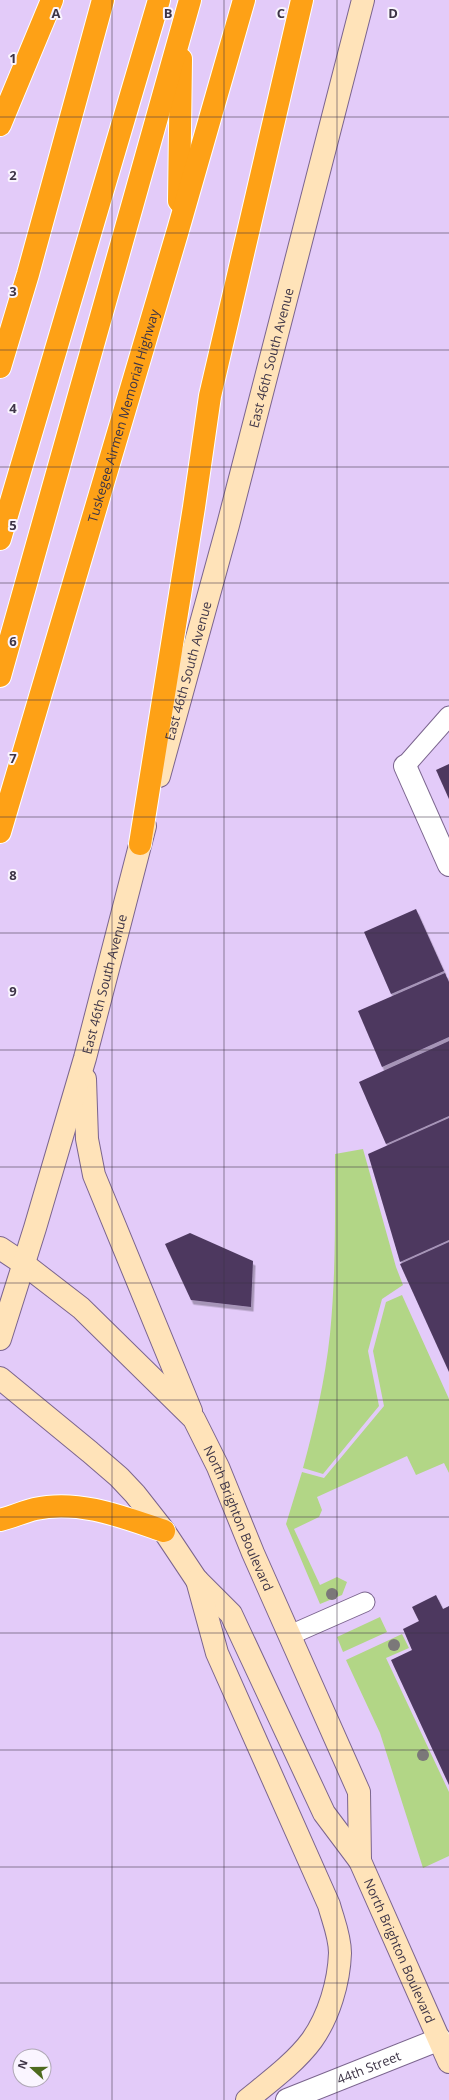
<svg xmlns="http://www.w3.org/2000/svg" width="449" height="2100" viewBox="0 0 449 2100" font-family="'Open Sans',sans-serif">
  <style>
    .green { fill: #b2d686 }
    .building { fill: #4d395f; filter: url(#shadow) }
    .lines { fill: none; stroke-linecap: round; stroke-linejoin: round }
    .service-casing { stroke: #7b658e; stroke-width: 21 }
    .minor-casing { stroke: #7b658e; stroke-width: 24 }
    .tertiary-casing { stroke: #7b658e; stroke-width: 24 }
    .secondary-casing { stroke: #7b658e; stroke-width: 24 }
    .motorway-casing { stroke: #fff; stroke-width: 24 }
    .service { stroke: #fff; stroke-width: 19 }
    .minor { stroke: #fff; stroke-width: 22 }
    .tertiary { stroke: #fff; stroke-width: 22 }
    .secondary { stroke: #ffe3b9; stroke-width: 22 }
    .motorway { stroke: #fea116; stroke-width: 22 }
    .tree { fill: #7b7879 }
    .grid { fill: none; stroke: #3e3547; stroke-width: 1; stroke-opacity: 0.55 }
    .labels { text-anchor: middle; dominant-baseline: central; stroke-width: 4; stroke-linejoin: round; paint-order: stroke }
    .street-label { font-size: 13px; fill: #3e3547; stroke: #faf5ff }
    .grid-label { font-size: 13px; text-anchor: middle; font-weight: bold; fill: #3e3547; stroke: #faf5ff; stroke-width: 4; stroke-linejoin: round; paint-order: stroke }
  </style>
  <defs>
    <filter id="shadow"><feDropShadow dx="2.5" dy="4.5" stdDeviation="0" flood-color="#0004"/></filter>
  </defs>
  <rect width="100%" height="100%" fill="#e3cbf9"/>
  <g class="green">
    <path d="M363 1149 396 1267 403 1285 382 1299 368 1351 379 1406 323 1474 303 1468C315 1424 325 1380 330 1334 336 1274 335 1214 335 1154Z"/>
    <polygon points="402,1295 449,1399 449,1473 444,1463 416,1475 407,1456 317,1497 322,1510 319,1517 294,1529 320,1585 337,1577 347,1582 342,1595 320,1604 286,1524 302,1472 324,1478 384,1406 373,1351 386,1302"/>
    <polygon points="380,1617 387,1632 343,1652 337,1637"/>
    <polygon points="402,1634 409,1648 386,1658 449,1792 449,1856 423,1868 380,1733 346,1660"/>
  </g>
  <g class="building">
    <polygon points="449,764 449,799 436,770"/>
    <polygon points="416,909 444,971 391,994 364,932"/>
    <polygon points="445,973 449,982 449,1037 382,1067 358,1011"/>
    <polygon points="449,1041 449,1116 386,1144 359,1082"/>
    <polygon points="449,1118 449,1240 400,1262 368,1154"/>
    <polygon points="190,1233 253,1261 251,1307 191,1300 165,1244"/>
    <polygon points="449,1242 449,1372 400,1264"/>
    <polygon points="436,1595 443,1609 449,1606 449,1785 391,1660 412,1650 403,1629 419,1621 412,1607"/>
  </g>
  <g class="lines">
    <defs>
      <g id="service">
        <polyline points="405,766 449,716"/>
        <polyline points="290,1635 365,1602"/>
      </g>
      <polyline id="minor" points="405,766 449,865"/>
      <g id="tertiary">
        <path id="s1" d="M287 2100 440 2039"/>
      </g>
      <g id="secondary">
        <path id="s2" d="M159 776 228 525 363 0"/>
        <polyline points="85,1079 87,1139 94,1175 191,1411"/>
        <path id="s3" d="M0 1248 24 1264 81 1308 194 1419 218 1467 253 1553 359 1792 360 1861"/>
        <path id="s4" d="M0 1339 35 1228 85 1058 145 826"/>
        <path id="s5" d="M0 1378 90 1452 119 1477 135 1494 164 1531 196 1579 231 1614 324 1813 360 1861 449 2062"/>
        <path d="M197 1580 217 1653 329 1905C333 1920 340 1936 340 1953 339 1982 329 2016 312 2040 295 2063 269 2082 247 2100"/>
      </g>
      <g id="motorway">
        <polyline points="0,125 52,0"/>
        <polyline points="179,201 181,59"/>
        <polyline points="0,367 28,274 103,0"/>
        <polyline points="0,539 159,0"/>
        <polyline points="0,676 190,0"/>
        <path id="s6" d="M0 832 178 230 244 0"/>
        <polyline points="140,844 194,507 210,396 302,0"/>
        <path d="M0 1520C12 1517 23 1512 35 1509 78 1499 123 1517 164 1531"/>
      </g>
    </defs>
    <use href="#service" class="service-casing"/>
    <use href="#minor" class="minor-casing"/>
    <use href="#tertiary" class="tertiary-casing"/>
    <use href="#secondary" class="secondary-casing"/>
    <use href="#motorway" class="motorway-casing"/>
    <use href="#service" class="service"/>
    <use href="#minor" class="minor"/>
    <use href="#tertiary" class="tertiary"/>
    <use href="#secondary" class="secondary"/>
    <use href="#motorway" class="motorway"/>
  </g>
  <g class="tree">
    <circle cx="332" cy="1594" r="6"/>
    <circle cx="394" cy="1645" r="6"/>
    <circle cx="423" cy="1755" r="6"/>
  </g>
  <path class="grid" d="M112 0V2100M224 0V2100M337 0V2100M0 117H449M0 233H449M0 350H449M0 467H449M0 583H449M0 700H449M0 817H449M0 933H449M0 1050H449M0 1167H449M0 1283H449M0 1400H449M0 1517H449M0 1633H449M0 1750H449M0 1867H449M0 1983H449"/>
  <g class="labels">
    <g class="street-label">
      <text stroke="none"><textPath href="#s2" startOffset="433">East 46th South Avenue</textPath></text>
      <text stroke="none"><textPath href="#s6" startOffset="434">Tuskegee Airmen Memorial Highway</textPath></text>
      <text stroke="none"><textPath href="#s2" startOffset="109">East 46th South Avenue</textPath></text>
      <text stroke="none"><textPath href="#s4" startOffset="370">East 46th South Avenue</textPath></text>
      <text stroke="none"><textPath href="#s3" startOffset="368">North Brighton Boulevard</textPath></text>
      <text stroke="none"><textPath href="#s5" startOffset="710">North Brighton Boulevard</textPath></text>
      <text stroke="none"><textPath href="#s1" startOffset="88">44th Street</textPath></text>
    </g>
  </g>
  <g class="grid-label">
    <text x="56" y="18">A</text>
    <text x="168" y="18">B</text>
    <text x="281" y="18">C</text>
    <text x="393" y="18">D</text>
    <text x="13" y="63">1</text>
    <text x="13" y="180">2</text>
    <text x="13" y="296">3</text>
    <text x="13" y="413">4</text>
    <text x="13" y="530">5</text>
    <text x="13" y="646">6</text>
    <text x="13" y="763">7</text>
    <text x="13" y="880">8</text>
    <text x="13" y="996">9</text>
  </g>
  <g transform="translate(32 2068) rotate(291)"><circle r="19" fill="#faf5ff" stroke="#afa8b5"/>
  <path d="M0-3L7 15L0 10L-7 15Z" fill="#4d6a1e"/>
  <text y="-6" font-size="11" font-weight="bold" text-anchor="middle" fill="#3e3547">N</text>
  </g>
</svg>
